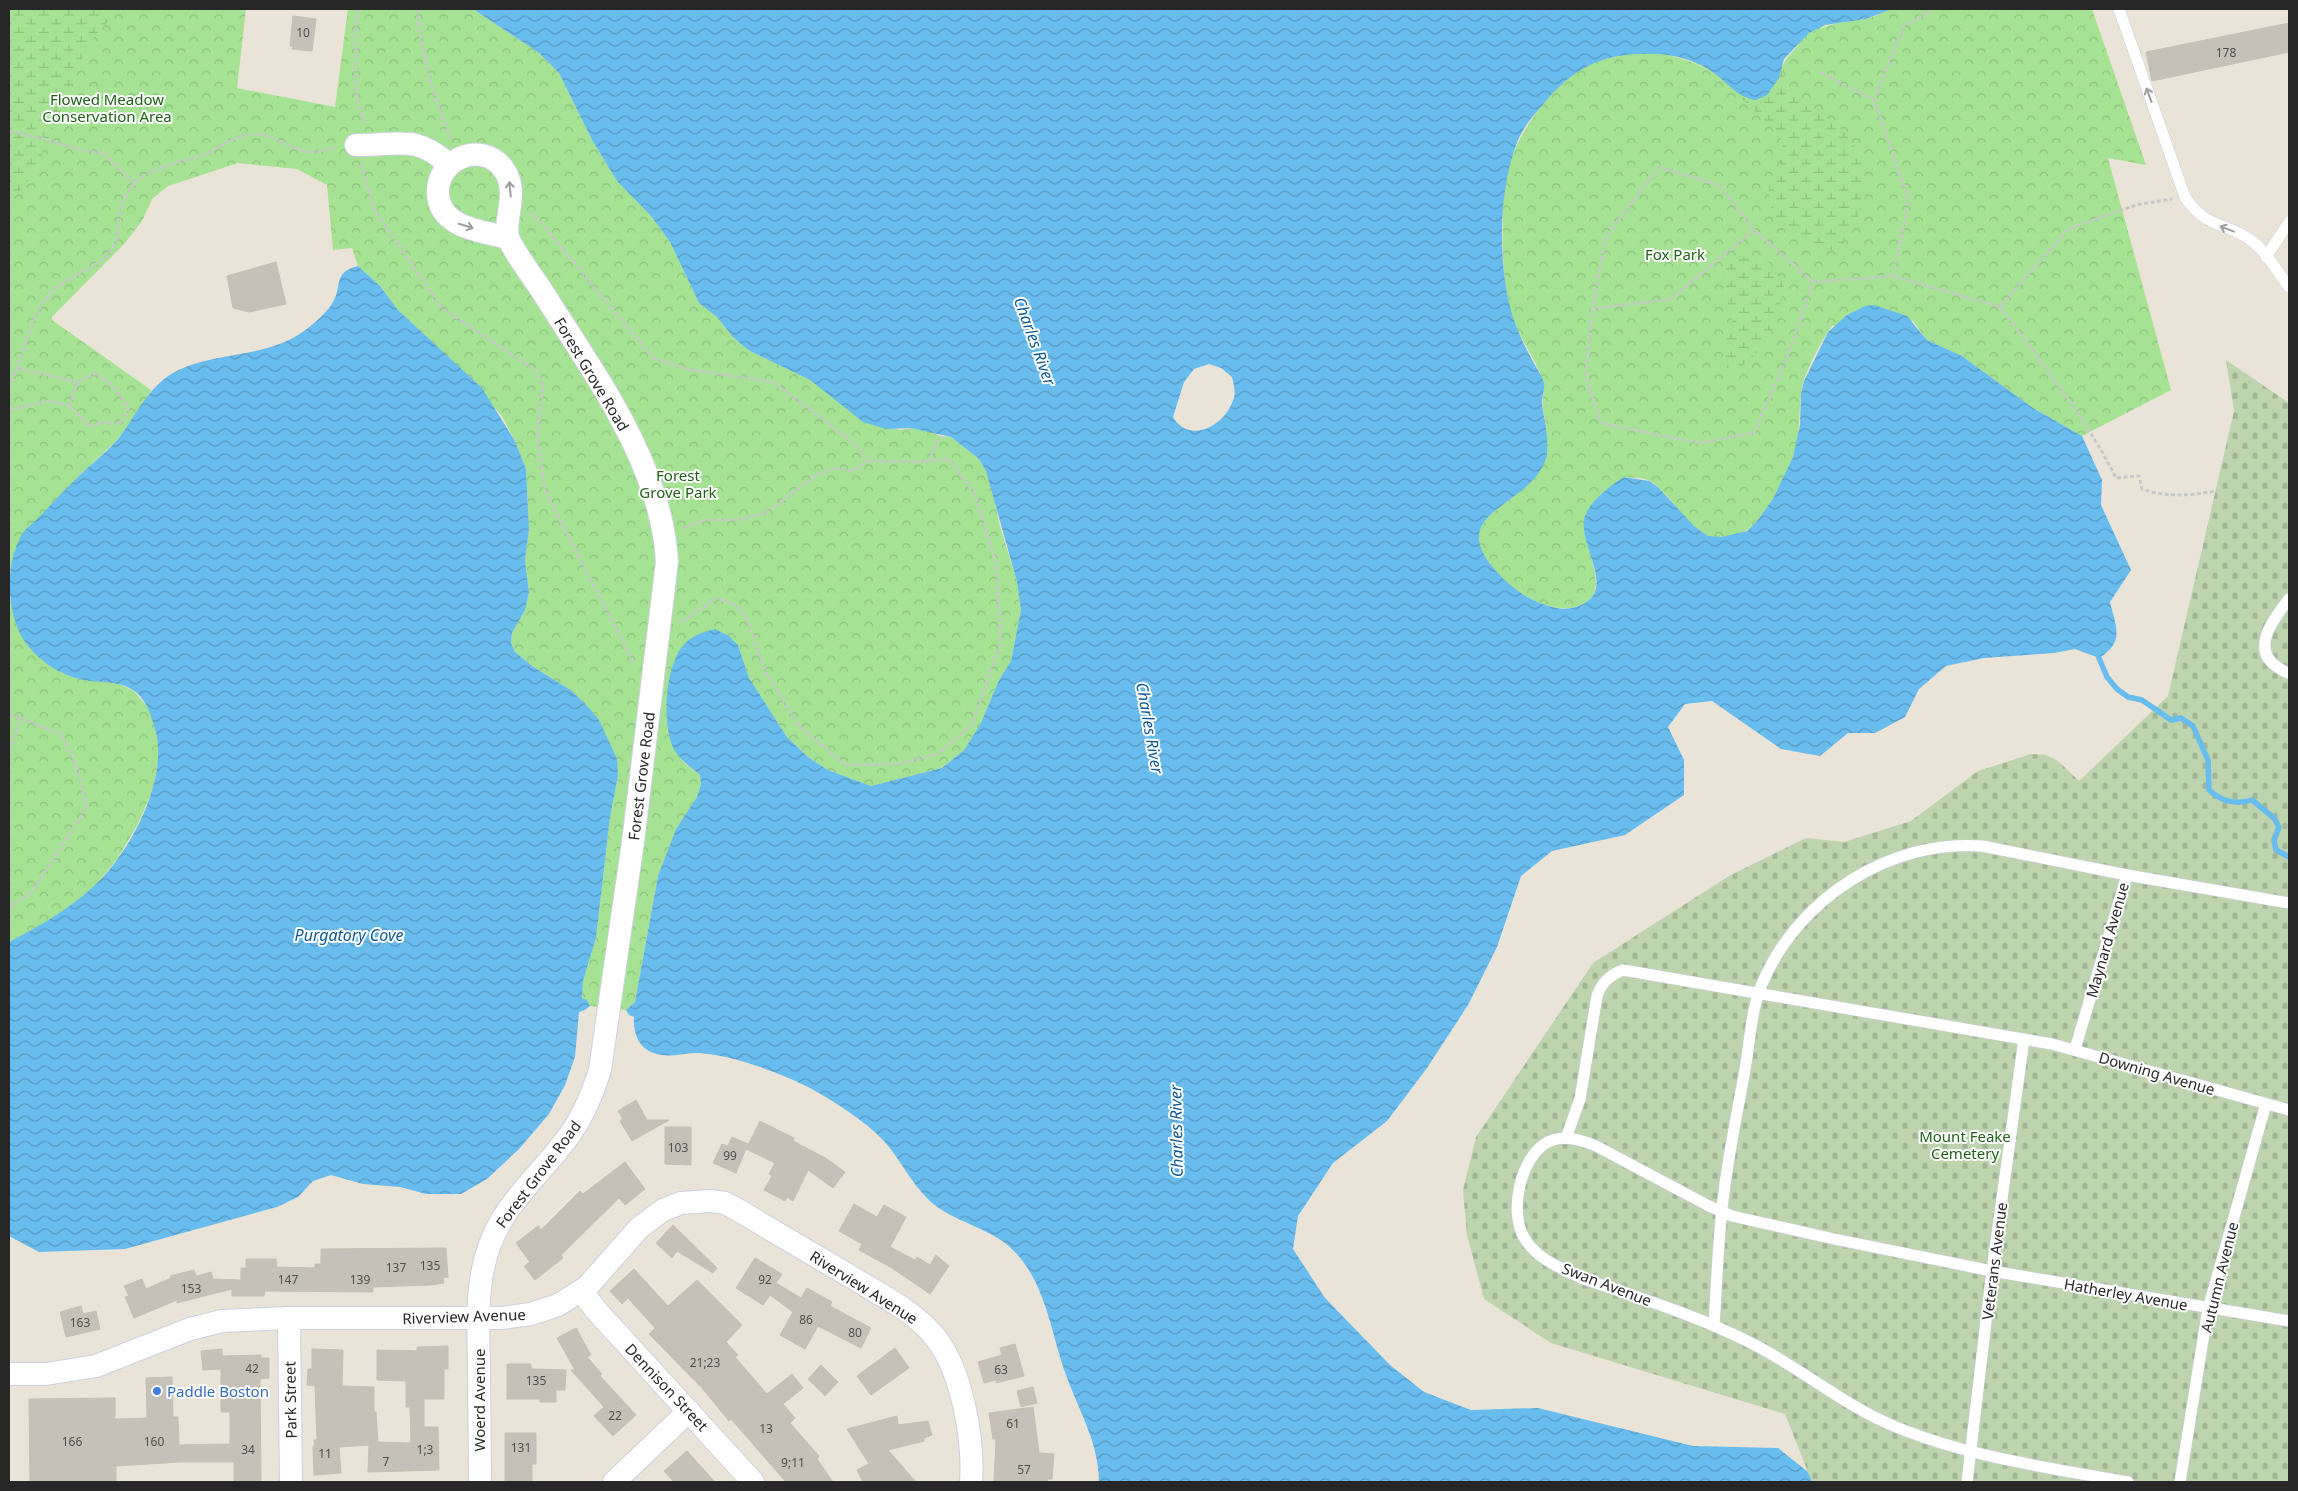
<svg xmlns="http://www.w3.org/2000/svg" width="2298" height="1491" viewBox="0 0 2298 1491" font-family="'Noto Sans',sans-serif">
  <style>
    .forest { fill: url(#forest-crowns) }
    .wetland { fill: url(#wetland-marsh) }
    .cemetery { fill: url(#cemetery-stones) }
    .water { fill: url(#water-waves); fill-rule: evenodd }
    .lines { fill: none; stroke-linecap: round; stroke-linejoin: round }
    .stream { stroke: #69bcee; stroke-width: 5.5 }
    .building { fill: #c5c1b8; stroke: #c5c0b2 }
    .lane-casing { stroke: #cdcfe1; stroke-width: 12 }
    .street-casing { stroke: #cdcfe1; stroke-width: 24 }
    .path { stroke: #c7c7c7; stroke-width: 3; stroke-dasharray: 4 2.5; stroke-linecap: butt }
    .lane { stroke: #fff; stroke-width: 11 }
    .street { stroke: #fff; stroke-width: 22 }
    .oneway { stroke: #9e9e9e }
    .shop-dot { fill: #3f7fe0; stroke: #fff; stroke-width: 2 }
    .labels { text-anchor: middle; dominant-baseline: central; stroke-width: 4; stroke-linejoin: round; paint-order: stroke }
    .number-label { font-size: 12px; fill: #4e4e4b }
    .park-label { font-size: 15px; fill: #206218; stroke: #fff }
    .street-label { font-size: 15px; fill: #272727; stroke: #fff }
    .shop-label { font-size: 15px; fill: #366cbe; stroke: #fff; text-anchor: start }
    .water-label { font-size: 16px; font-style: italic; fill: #0c5896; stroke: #fff }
  </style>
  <defs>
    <pattern id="forest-crowns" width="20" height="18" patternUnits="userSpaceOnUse" patternTransform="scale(1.25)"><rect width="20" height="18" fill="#a5e293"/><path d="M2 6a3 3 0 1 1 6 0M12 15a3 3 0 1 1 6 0" fill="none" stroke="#8ec27f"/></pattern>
    <pattern id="wetland-marsh" width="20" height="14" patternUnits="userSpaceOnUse" patternTransform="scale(1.25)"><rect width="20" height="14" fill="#a5e293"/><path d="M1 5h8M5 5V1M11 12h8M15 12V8" fill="none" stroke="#8ec27f"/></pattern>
    <pattern id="cemetery-stones" width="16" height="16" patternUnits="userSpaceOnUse" patternTransform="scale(1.25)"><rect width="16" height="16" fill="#bdd4af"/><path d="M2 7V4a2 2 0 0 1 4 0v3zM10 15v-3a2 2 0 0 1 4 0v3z" fill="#a2b697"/></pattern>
    <pattern id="water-waves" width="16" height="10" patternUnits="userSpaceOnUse" patternTransform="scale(1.25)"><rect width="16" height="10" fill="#69bcee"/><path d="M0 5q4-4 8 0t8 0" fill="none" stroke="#5699c1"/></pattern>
  </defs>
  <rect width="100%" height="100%" fill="#eae4d8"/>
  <g class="forest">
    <path d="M9 9H246L237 88 335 107 348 9H473L539 53 559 73 592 140 617 181 651 216 670 242 699 303 717 317 732 336 748 350 810 380 863 421 900 430 911 428 926 430 940 436 951 437 979 459 986 471 993 491 999 523 1017 582 1021 610 1011 661 999 680 980 725 964 750 942 768 871 786 828 770 808 757 787 737 749 678 738 645 668 692C669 717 666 739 682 760 686 766 695 770 700 775L701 784 697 797 676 829 658 876 635 1002 626 1010 590 1006 582 998 583 981 596 938 610 817 618 776 599 720 572 691 532 666 515 652 511 643 512 633 525 610 529 592 525 560 529 529 526 469 515 441 502 416 445 354 398 310 380 286 358 266 352 248 333 250 327 185 297 169 238 163 168 186 152 199 142 221 125 243 52 317V320L151 390 136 416 115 442 78 477 11 564 9 594 17 627 83 680 113 681 134 691 150 710 160 749 154 786 139 822 118 858 95 886 58 916 9 942Z"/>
    <path d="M1892 9H2092L2146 165 2108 158 2171 390 2082 436 2033 408 1962 356 1927 340 1913 321 1832 326C1821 341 1810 363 1804 380 1798 400 1801 421 1797 441 1792 468 1771 512 1748 529 1739 536 1722 538 1711 537 1691 534 1670 492 1650 481 1642 477 1632 478 1624 477 1611 487 1591 499 1586 516 1577 545 1620 595 1575 607 1543 616 1489 578 1479 548 1469 517 1515 502 1530 481 1536 474 1546 444 1547 435 1547 423 1542 412 1543 400 1543 393 1545 387 1543 381 1535 357 1518 337 1511 313 1503 283 1502 250 1503 219 1503 167 1516 136 1549 97 1561 83 1575 70 1591 63 1605 57 1621 56 1635 54 1676 50 1710 66 1738 94L1781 71C1784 60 1787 58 1795 49 1815 26 1830 24 1859 20 1871 19 1881 13 1892 9Z"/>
  </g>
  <g class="wetland">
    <polygon points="9,9 119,9 88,44 43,154 24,188 9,200"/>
    <path d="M1891 9 1883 13 1825 25 1799 44 1779 50 1783 74 1790 89 1840 128 1863 156 1865 187 1856 225 1839 249C1820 252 1809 248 1794 236 1778 223 1770 217 1770 196 1769 192 1768 185 1770 181 1775 167 1788 160 1782 143 1777 130 1761 118 1752 109 1696 51 1673 47 1595 60Z"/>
    <path d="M1744 257 1770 263 1784 285C1777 324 1770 348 1735 371L1726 363V342L1733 318 1724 292 1723 274 1730 261Z"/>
  </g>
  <polygon class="cemetery" points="2226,360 2289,403 2289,1482 1812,1482 1785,1414 1551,1343 1484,1299 1467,1235 1463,1190 1476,1137 1593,963 1729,876 1806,838 1844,842 1911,821 1978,771 2031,754 2046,755 2058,761 2079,781 2168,696 2234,411"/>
  <g class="water">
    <path d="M473 9H1892L1866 19 1825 25 1809 33 1784 59 1779 78 1767 95 1756 100C1738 98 1728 83 1714 73 1698 61 1677 55 1657 54 1608 52 1577 64 1545 102 1537 112 1527 122 1521 134 1498 181 1497 263 1512 314 1517 331 1526 349 1535 365 1538 370 1542 376 1544 383 1545 389 1542 396 1542 403 1543 415 1547 426 1547 438 1547 444 1548 453 1546 458 1531 508 1441 511 1497 572 1512 589 1533 604 1557 608 1565 610 1574 608 1581 605 1618 589 1576 543 1585 516 1591 500 1610 486 1624 477L1649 481 1658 487 1694 526 1708 536 1721 537 1747 531 1757 521 1773 499 1793 457 1800 425 1801 394 1804 381 1828 332 1847 315 1865 306 1874 305 1907 316 1927 340 1962 356 2033 408 2082 436 2102 480 2101 505 2131 570 2110 602C2116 627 2125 642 2099 658L2075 649 2054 653 1984 658 1946 666 1919 689 1905 717 1875 733H1848L1820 756 1781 749 1712 701 1685 704 1668 727 1684 760V795L1625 835 1552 851 1521 876 1497 947 1468 1005 1427 1068 1387 1121 1333 1163 1298 1216 1293 1249 1325 1298 1390 1365 1424 1392 1471 1410 1538 1408 1693 1446 1778 1448 1808 1472 1812 1482H1099C1099 1443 1079 1411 1066 1375 1051 1333 1046 1284 1014 1251 990 1226 951 1223 927 1198 910 1181 900 1159 884 1141 864 1120 835 1102 810 1088 781 1073 732 1055 699 1053 684 1052 669 1059 654 1053 638 1048 633 1032 634 1017L629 1015 626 1010 635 1002 658 876 676 829 697 797 701 784 700 775C691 767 682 762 675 751 661 728 665 668 682 647 690 636 703 632 715 629L729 636 738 645 749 678 787 737 808 757 828 770 871 786 942 768 964 750 980 725 999 680 1011 661 1021 610 1017 582 986 471 979 459 951 437 911 428 886 429 863 422 810 380 748 350 732 336 717 317 699 303 670 242 651 216 617 181 592 140 559 73 539 53ZM1209 364 1221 368 1232 377C1233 383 1236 391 1234 397 1228 424 1190 446 1173 417L1184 382 1194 369Z"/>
    <path d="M358 266 380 286 398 310 482 388 515 441 526 469 529 529 525 560 529 592 525 610 512 633 511 643 515 652 532 666 572 691 589 708 599 720 617 759 618 776 610 817 596 938 583 981 582 998 587 1000 590 1006 585 1010 579 1012 575 1057 565 1085 549 1114 519 1149 487 1179 461 1194H426L400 1187 363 1184 331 1175 313 1181 298 1197 277 1207 125 1249 39 1252 9 1236V942C39 926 68 910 93 887 129 855 168 781 156 733 152 718 147 699 133 690 117 680 101 683 84 680 56 675 25 652 16 624 7 597 7 566 19 540 22 531 32 524 39 517 52 504 64 490 78 477 91 464 106 453 118 439 135 417 148 387 173 373 211 352 261 358 298 335 311 327 323 316 332 304 343 287 332 272 358 266Z"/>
  </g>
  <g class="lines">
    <path class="stream" d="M2099 658 2107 677 2117 689 2128 697 2142 700 2171 720 2181 718 2193 726 2208 760 2209 790C2221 801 2236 805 2252 800L2274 818 2279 827 2274 840 2276 850 2289 857"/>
  </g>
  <g class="building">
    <polygon points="293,16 316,19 312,51 292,49 293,46 290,46"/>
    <polygon points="2289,23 2289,52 2152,81 2146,52"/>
    <polygon points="276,262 286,304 249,312 233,308 227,276"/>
    <polygon points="636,1100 647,1120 669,1120 632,1141 620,1121 623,1119 618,1111"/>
    <polygon points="760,1121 794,1138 793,1141 827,1159 845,1172 833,1188 808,1170 793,1201 787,1197 785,1201 764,1190 772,1176 769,1174 775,1163 746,1149"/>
    <polygon points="665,1127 691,1127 691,1165 665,1164"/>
    <polygon points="732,1137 748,1144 736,1173 713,1163 722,1144 728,1146"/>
    <polygon points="625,1162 645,1189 625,1205 619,1198 561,1255 563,1258 535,1280 524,1266 530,1262 516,1243 538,1226 541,1230 580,1191 583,1194"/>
    <polygon points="854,1204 877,1217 884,1205 906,1217 890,1247 915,1260 917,1257 930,1265 936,1255 949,1266 930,1294 892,1268 859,1250 862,1244 839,1231"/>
    <polygon points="673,1225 717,1268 713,1273 677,1251 672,1258 656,1243"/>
    <polygon points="446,1248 448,1277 443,1278 444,1283 431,1285 373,1287 373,1292 265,1291 264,1296 232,1296 232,1289 177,1303 177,1300 134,1318 125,1297 129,1296 124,1286 142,1279 146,1289 171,1278 170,1276 194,1270 196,1276 211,1272 213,1279 241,1280 241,1268 246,1268 246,1259 276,1259 277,1267 315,1268 315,1264 321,1264 321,1249"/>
    <polygon points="755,1258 782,1274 776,1283 801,1298 807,1288 832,1302 830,1306 871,1328 861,1348 818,1326 805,1349 780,1335 793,1312 770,1295 763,1305 736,1288"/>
    <polygon points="634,1269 668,1306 697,1280 742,1325 726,1342 738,1355 735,1357 767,1394 792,1374 803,1388 783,1404 795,1418 790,1423 819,1456 817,1459 833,1482 786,1482 731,1419 729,1421 702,1388 649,1334 655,1328 628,1298 622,1304 610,1291"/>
    <polygon points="81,1306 83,1314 96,1311 100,1329 66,1337 60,1312"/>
    <polygon points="576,1328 591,1355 587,1357 602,1374 600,1376 636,1415 613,1436 594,1416 604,1407 571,1370 575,1370 557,1338"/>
    <polygon points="1015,1344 1024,1376 996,1383 996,1380 984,1383 978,1362 1002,1355 1000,1348"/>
    <polygon points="448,1346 448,1369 444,1369 444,1399 424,1399 424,1427 438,1427 439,1470 368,1472 369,1445 339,1447 341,1473 314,1475 313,1446 315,1446 314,1440 317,1440 315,1386 307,1385 308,1369 312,1369 312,1349 343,1350 342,1386 374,1387 374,1412 376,1412 378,1442 411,1443 410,1407 406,1407 406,1381 377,1380 377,1350 417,1351 417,1347"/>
    <polygon points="895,1348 909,1368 871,1395 857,1376"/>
    <polygon points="222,1349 222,1356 261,1355 261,1358 269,1358 269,1378 260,1379 261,1482 234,1482 234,1462 180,1462 116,1466 116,1482 30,1482 29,1399 115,1398 115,1419 147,1418 146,1378 172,1377 173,1417 178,1417 179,1445 230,1444 230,1412 221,1412 221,1369 203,1370 201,1351"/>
    <polygon points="507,1364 531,1364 531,1369 566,1370 565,1390 556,1390 556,1402 540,1402 540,1399 507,1399"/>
    <polygon points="821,1365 838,1382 825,1396 808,1379"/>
    <polygon points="1033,1387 1037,1403 1021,1407 1017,1391"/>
    <polygon points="1033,1407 1039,1453 1054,1454 1052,1479 1048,1479 1047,1482 994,1482 996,1439 993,1439 989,1413"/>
    <polygon points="897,1416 898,1425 928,1421 932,1435 924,1438 924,1441 888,1450 916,1482 863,1482 857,1470 869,1464 847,1429"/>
    <polygon points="505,1433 536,1433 536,1464 532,1464 532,1482 505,1482"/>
    <polygon points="687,1451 715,1482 674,1482 664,1471"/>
  </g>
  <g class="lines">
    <defs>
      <g id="lane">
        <path d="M2119 9 2185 197C2207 230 2225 221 2252 241 2267 252 2278 273 2289 287"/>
        <polyline points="2266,257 2289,222"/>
        <path d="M2289 599C2275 617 2250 648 2276 666 2280 669 2284 672 2289 673"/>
        <polyline points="2075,1049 2127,875 2289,903"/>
        <path d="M1566 1138 1580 1099 1597 996C1602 982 1610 975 1623 970L2052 1044 2289 1110"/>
        <path d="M1714 1325C1717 1281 1718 1236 1724 1192 1729 1151 1738 1110 1745 1069 1750 1042 1751 1010 1762 984 1797 899 1890 839 1982 846L2127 875"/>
        <polyline points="1967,1482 1992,1271 2024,1039"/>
        <path d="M2128 1482C2050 1468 1969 1457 1896 1427 1845 1406 1803 1370 1755 1345 1699 1316 1640 1298 1581 1278 1561 1268 1537 1259 1525 1239 1508 1214 1520 1156 1548 1142 1564 1134 1581 1140 1596 1146L1709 1206 1732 1216 1834 1239 1992 1271 2289 1321"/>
        <polyline points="2180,1482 2208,1309 2266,1104"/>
      </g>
      <g id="street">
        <path d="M356 145C396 146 416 133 449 165"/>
        <polyline points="582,1291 595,1309 753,1482"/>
        <polyline points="289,1318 291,1482"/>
        <path d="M9 1374H46L96 1366 190 1329 222 1321 289 1318H502L531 1314 558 1305 587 1287 639 1228 663 1210 681 1203 710 1201 725 1203 740 1211C778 1234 816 1256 855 1279 882 1296 914 1311 935 1337 962 1370 974 1440 971 1482"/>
        <path d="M480 1482C480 1444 479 1406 479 1368 478 1317 474 1267 501 1221 518 1192 545 1168 565 1141 582 1120 592 1095 600 1070L633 842 667 562C662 464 593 372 542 291 531 274 518 258 509 240 501 223 522 191 502 167 480 141 437 159 438 193 439 228 482 231 508 238"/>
        <polyline points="614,1482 689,1411"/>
      </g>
    </defs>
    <use href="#lane" class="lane-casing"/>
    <use href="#street" class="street-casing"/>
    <g class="path">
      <path d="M359 9C354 24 356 40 356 56 355 81 355 102 366 125"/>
      <path d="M418 9C420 53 434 98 451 139"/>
      <polyline points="1820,72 1874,100"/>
      <polyline points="9,131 44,139 85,151 103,153 134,183"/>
      <polyline points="361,164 375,211 442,308 537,371 543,387 537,433 545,491 634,663"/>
      <polyline points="530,213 544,226 653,358 687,369 773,382 853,442 868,461 921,462 949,459 975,494 996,563 1001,642 972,724 938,754 897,764 846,765 800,727 765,671 748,621 737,606 717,598 679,623"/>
      <polyline points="1893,276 1909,200 1874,100 1904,26 1933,9"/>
      <polyline points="1813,282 1754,230 1719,185 1659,167 1606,236 1592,309 1586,377 1601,423 1698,443 1754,433 1788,355 1813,282 1893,276 2000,307 2068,229 2136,205 2172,199"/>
      <path d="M2000 307C2041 362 2085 416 2116 478L2139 476 2142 489C2167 498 2190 495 2216 491"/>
      <polyline points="1592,309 1671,299 1754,230"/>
      <path d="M9 388C23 359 29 315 52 292 68 275 96 270 110 251 122 236 116 217 123 201 138 166 174 166 205 154 218 149 229 139 242 136 270 129 280 144 303 151 312 154 327 149 337 147"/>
      <polyline points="70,406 77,382"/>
      <polyline points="9,408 12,409 50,401 70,406 89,426 106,422 120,424 129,407 112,385 96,373 77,382 16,368"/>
      <polyline points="928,461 940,436"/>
      <polyline points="683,528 705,520 737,520 766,513 815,476 835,468 853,471 868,461"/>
      <polyline points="9,714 61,734 77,768 87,807 32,892 9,908"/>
      <polyline points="9,750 16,735 19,717"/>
    </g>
    <use href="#lane" class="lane"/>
    <use href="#street" class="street"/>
  </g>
  <defs><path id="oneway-shaft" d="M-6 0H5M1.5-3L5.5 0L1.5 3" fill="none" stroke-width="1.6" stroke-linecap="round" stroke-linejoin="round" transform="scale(1.25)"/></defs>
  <g class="oneway">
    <use href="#oneway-shaft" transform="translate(2149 95) rotate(-110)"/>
    <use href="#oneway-shaft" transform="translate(510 189) rotate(-96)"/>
    <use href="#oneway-shaft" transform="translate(466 226) rotate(17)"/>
    <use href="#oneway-shaft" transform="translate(2227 229) rotate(-159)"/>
  </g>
  <circle class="shop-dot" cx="157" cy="1391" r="5"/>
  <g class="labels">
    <g class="number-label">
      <text x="303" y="32">10</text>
      <text x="2226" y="52">178</text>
      <text x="678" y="1147">103</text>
      <text x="730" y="1155">99</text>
      <text x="430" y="1265">135</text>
      <text x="396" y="1267">137</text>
      <text x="288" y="1279">147</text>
      <text x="360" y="1279">139</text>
      <text x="765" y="1279">92</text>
      <text x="191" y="1288">153</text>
      <text x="806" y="1319">86</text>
      <text x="80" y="1322">163</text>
      <text x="855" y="1332">80</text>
      <text x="705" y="1362">21;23</text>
      <text x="252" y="1368">42</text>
      <text x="1001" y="1369">63</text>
      <text x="536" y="1380">135</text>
      <text x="615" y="1415">22</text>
      <text x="1013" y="1423">61</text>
      <text x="766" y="1428">13</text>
      <text x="72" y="1441">166</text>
      <text x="154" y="1441">160</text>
      <text x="521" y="1447">131</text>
      <text x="248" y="1449">34</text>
      <text x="425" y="1449">1;3</text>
      <text x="325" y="1453">11</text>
      <text x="386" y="1461">7</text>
      <text x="793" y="1462">9;11</text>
      <text x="1024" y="1469">57</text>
    </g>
    <g class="park-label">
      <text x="107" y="99">Flowed Meadow<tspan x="107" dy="17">Conservation Area</tspan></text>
      <text x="1675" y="254">Fox Park</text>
      <text x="678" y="475">Forest<tspan x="678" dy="17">Grove Park</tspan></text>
      <text x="1965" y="1136">Mount Feake<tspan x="1965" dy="17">Cemetery</tspan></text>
    </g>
    <g class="street-label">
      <text transform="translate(592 374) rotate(59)">Forest Grove Road</text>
      <text transform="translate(641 776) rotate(-83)">Forest Grove Road</text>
      <text transform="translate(2107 940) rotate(-74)">Maynard Avenue</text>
      <text transform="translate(2157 1073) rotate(16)">Downing Avenue</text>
      <text transform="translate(538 1174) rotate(-53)">Forest Grove Road</text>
      <text transform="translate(1994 1261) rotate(-83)">Veterans Avenue</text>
      <text transform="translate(2219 1277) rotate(-76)">Autumn Avenue</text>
      <text transform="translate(1607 1284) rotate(21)">Swan Avenue</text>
      <text transform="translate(864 1287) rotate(32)">Riverview Avenue</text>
      <text transform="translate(2126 1294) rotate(10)">Hatherley Avenue</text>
      <text transform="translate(464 1316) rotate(-2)">Riverview Avenue</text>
      <text transform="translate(667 1387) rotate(47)">Dennison Street</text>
      <text transform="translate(290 1400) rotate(-91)">Park Street</text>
      <text transform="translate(479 1400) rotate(-90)">Woerd Avenue</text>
    </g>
    <g class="shop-label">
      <text x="167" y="1391">Paddle Boston</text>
    </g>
    <g class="water-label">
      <text transform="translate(1035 341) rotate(70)">Charles River</text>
      <text transform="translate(1150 728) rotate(80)">Charles River</text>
      <text x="349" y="935">Purgatory Cove</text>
      <text transform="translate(1176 1131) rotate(-91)">Charles River</text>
    </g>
  </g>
  <rect width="2298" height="1491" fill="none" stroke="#272727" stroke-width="20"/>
</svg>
